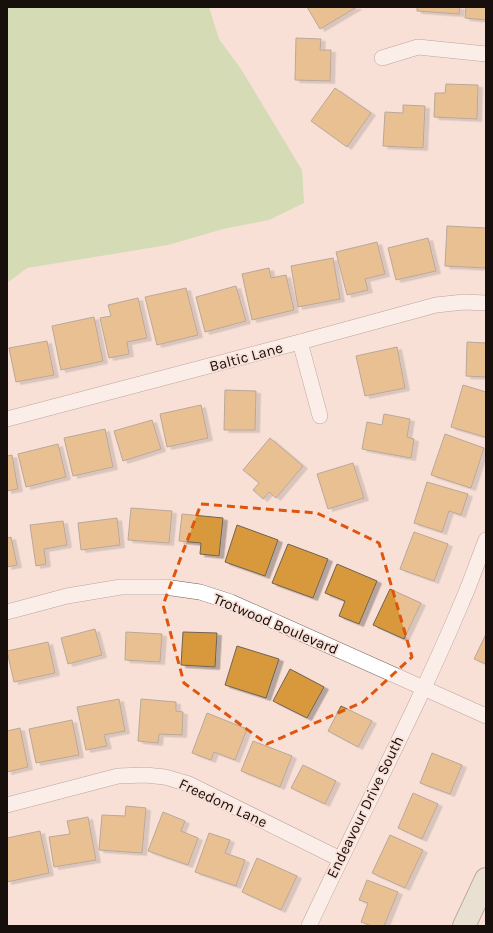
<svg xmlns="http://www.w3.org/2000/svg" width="493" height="933" viewBox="0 0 493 933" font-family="Karla,sans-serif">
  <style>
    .green { fill: #a9d58d }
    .building { fill: #d8993d; stroke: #6f6252; filter: url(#shadow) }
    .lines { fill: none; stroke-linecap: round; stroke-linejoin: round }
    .street-casing { stroke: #715d56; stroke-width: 16 }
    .secondary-casing { stroke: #715d56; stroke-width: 24 }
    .street { stroke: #fff; stroke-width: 15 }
    .secondary { stroke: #d7e1cd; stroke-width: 22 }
    .marked { fill: none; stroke: #de550c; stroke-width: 3; stroke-dasharray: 8 5; stroke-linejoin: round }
    .labels { text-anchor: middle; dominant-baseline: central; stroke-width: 3.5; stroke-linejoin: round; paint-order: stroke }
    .street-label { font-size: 15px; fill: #170f0c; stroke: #f8e0d7 }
  </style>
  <defs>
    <filter id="shadow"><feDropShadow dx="4.5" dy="2.5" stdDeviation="0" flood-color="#0004"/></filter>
  </defs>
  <rect width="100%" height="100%" fill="#f8e0d7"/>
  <polygon class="green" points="7,7 209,7 219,39 241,69 302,170 304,203 269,220 223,229 168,245 27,268 7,283"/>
  <g class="building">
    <polygon points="307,7 357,7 320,29"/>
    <polygon points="417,7 460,7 459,14 417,11"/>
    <polygon points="466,7 486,7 486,20 465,18"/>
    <polygon points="296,38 321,39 320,50 331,50 330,81 295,80"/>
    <polygon points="446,84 478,85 477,119 434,117 435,93 445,93"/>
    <polygon points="335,88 371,113 347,147 311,121"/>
    <polygon points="403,105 425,106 423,148 383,146 385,112 403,113"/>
    <polygon points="447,226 486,228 486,268 445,266"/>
    <polygon points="428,238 436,271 396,280 388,248"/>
    <polygon points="377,242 385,274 365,279 368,290 347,295 336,252"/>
    <polygon points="333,258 340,299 298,307 291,266"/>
    <polygon points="269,268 271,278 286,275 294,310 252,320 242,274"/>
    <polygon points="236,286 246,321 205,332 196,297"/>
    <polygon points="186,288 198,335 157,345 145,297"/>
    <polygon points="138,298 147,338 127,342 129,354 109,358 100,318 111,316 108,305"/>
    <polygon points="94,317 103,361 61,370 52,326"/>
    <polygon points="47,341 54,375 16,382 9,348"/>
    <polygon points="467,342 486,343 486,377 466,376"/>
    <polygon points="397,347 405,388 365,396 356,356"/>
    <polygon points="463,385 486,392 486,433 485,437 451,427"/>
    <polygon points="225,390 256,391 255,430 224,430"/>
    <polygon points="201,405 208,438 167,447 160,414"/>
    <polygon points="384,414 410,419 407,437 414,439 411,458 362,449 367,422 382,425"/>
    <polygon points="152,420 161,449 123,461 114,431"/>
    <polygon points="105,429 113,467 73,476 64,438"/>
    <polygon points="445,434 484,448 471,488 431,475"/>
    <polygon points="270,438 303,466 276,498 269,492 263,499 253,490 259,483 243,470"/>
    <polygon points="58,444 66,477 26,487 18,454"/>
    <polygon points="12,455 18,489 7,491 7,456"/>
    <polygon points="353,463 364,498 328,509 317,474"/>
    <polygon points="427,482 468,494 461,515 449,511 442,532 414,523"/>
    <polygon points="131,508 172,511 169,543 128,540"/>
    <polygon points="182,514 223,518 219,556 200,554 201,543 179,541"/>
    <polygon points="117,518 120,545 81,550 78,523"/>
    <polygon points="63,521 67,545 44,549 46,564 36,566 30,525"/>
    <polygon points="237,525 278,540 265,576 225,562"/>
    <polygon points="414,532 448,544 434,581 400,569"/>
    <polygon points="11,537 17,565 7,567 7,538"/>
    <polygon points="288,544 328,559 313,598 272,583"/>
    <polygon points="337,564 377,581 359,624 339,616 345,601 325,593"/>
    <polygon points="390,589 421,603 404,639 373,625"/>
    <polygon points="95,629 102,655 68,664 61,638"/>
    <polygon points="126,632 162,634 160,662 125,660"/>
    <polygon points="183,632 217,633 215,667 181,665"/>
    <polygon points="486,634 486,664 474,659"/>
    <polygon points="48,642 55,673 14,682 7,651"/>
    <polygon points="237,646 279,659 266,698 225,685"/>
    <polygon points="290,669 324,687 307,718 273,701"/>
    <polygon points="119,699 125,731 104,735 107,746 86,750 77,707"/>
    <polygon points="141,699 176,702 176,711 183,712 182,735 159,734 158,743 138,741"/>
    <polygon points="341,706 372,721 358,747 328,731"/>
    <polygon points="207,713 247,729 235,760 214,752 211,760 192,753"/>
    <polygon points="72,720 79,755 36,763 29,729"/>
    <polygon points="20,728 28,767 7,772 7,731"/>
    <polygon points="253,741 292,756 280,787 241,771"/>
    <polygon points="432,753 462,765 450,794 420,783"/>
    <polygon points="303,765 336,781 325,804 291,788"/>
    <polygon points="413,793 438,804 422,839 398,828"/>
    <polygon points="126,806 146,808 142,853 99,850 102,815 125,816"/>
    <polygon points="163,812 185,821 181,831 198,838 188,865 148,851"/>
    <polygon points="88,817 96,860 54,867 49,837 70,834 67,821"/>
    <polygon points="40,831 49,873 7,882 7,838"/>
    <polygon points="209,833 230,840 225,853 245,860 236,886 195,872"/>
    <polygon points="390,835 423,850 405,888 372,873"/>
    <polygon points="257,858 297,876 281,910 242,892"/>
    <polygon points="367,880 398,892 384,926 372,926 361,922 368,903 359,900"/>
  </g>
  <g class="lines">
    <defs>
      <g id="street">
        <polyline points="382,58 418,47 486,54"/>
        <polyline points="300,342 320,416"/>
        <polyline points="7,419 300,342 436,305 464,302 486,303"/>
        <polyline points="7,612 67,596 121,587 165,587 200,592 231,602 486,716"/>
        <polyline points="7,805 118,776 145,775 165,777 189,784 340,859"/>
        <path d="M309 926C359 818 416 712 462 602 471 582 478 560 486 540"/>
      </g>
      <polyline id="secondary" points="464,926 486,879"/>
    </defs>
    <use href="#street" class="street-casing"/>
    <use href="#secondary" class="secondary-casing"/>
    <use href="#street" class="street"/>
    <use href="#secondary" class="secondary"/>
  </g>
  <path d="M0 0H493V933H0ZM201 504 317 513 379 543 412 657 363 702 267 744 184 683 163 605Z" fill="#f8e0d7" fill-opacity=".55" fill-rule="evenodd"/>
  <path class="marked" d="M201 504 317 513 379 543 412 657 363 702 267 744 184 683 163 605Z"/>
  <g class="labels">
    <g class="street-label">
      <text transform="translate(246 357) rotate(-15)">Baltic Lane</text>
      <text transform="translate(276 624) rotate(23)">Trotwood Boulevard</text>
      <text transform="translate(223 803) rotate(25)">Freedom Lane</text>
      <text transform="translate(365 807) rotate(-64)">Endeavour Drive South</text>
    </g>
  </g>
  <rect width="493" height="933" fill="none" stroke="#170f0c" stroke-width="16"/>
</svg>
